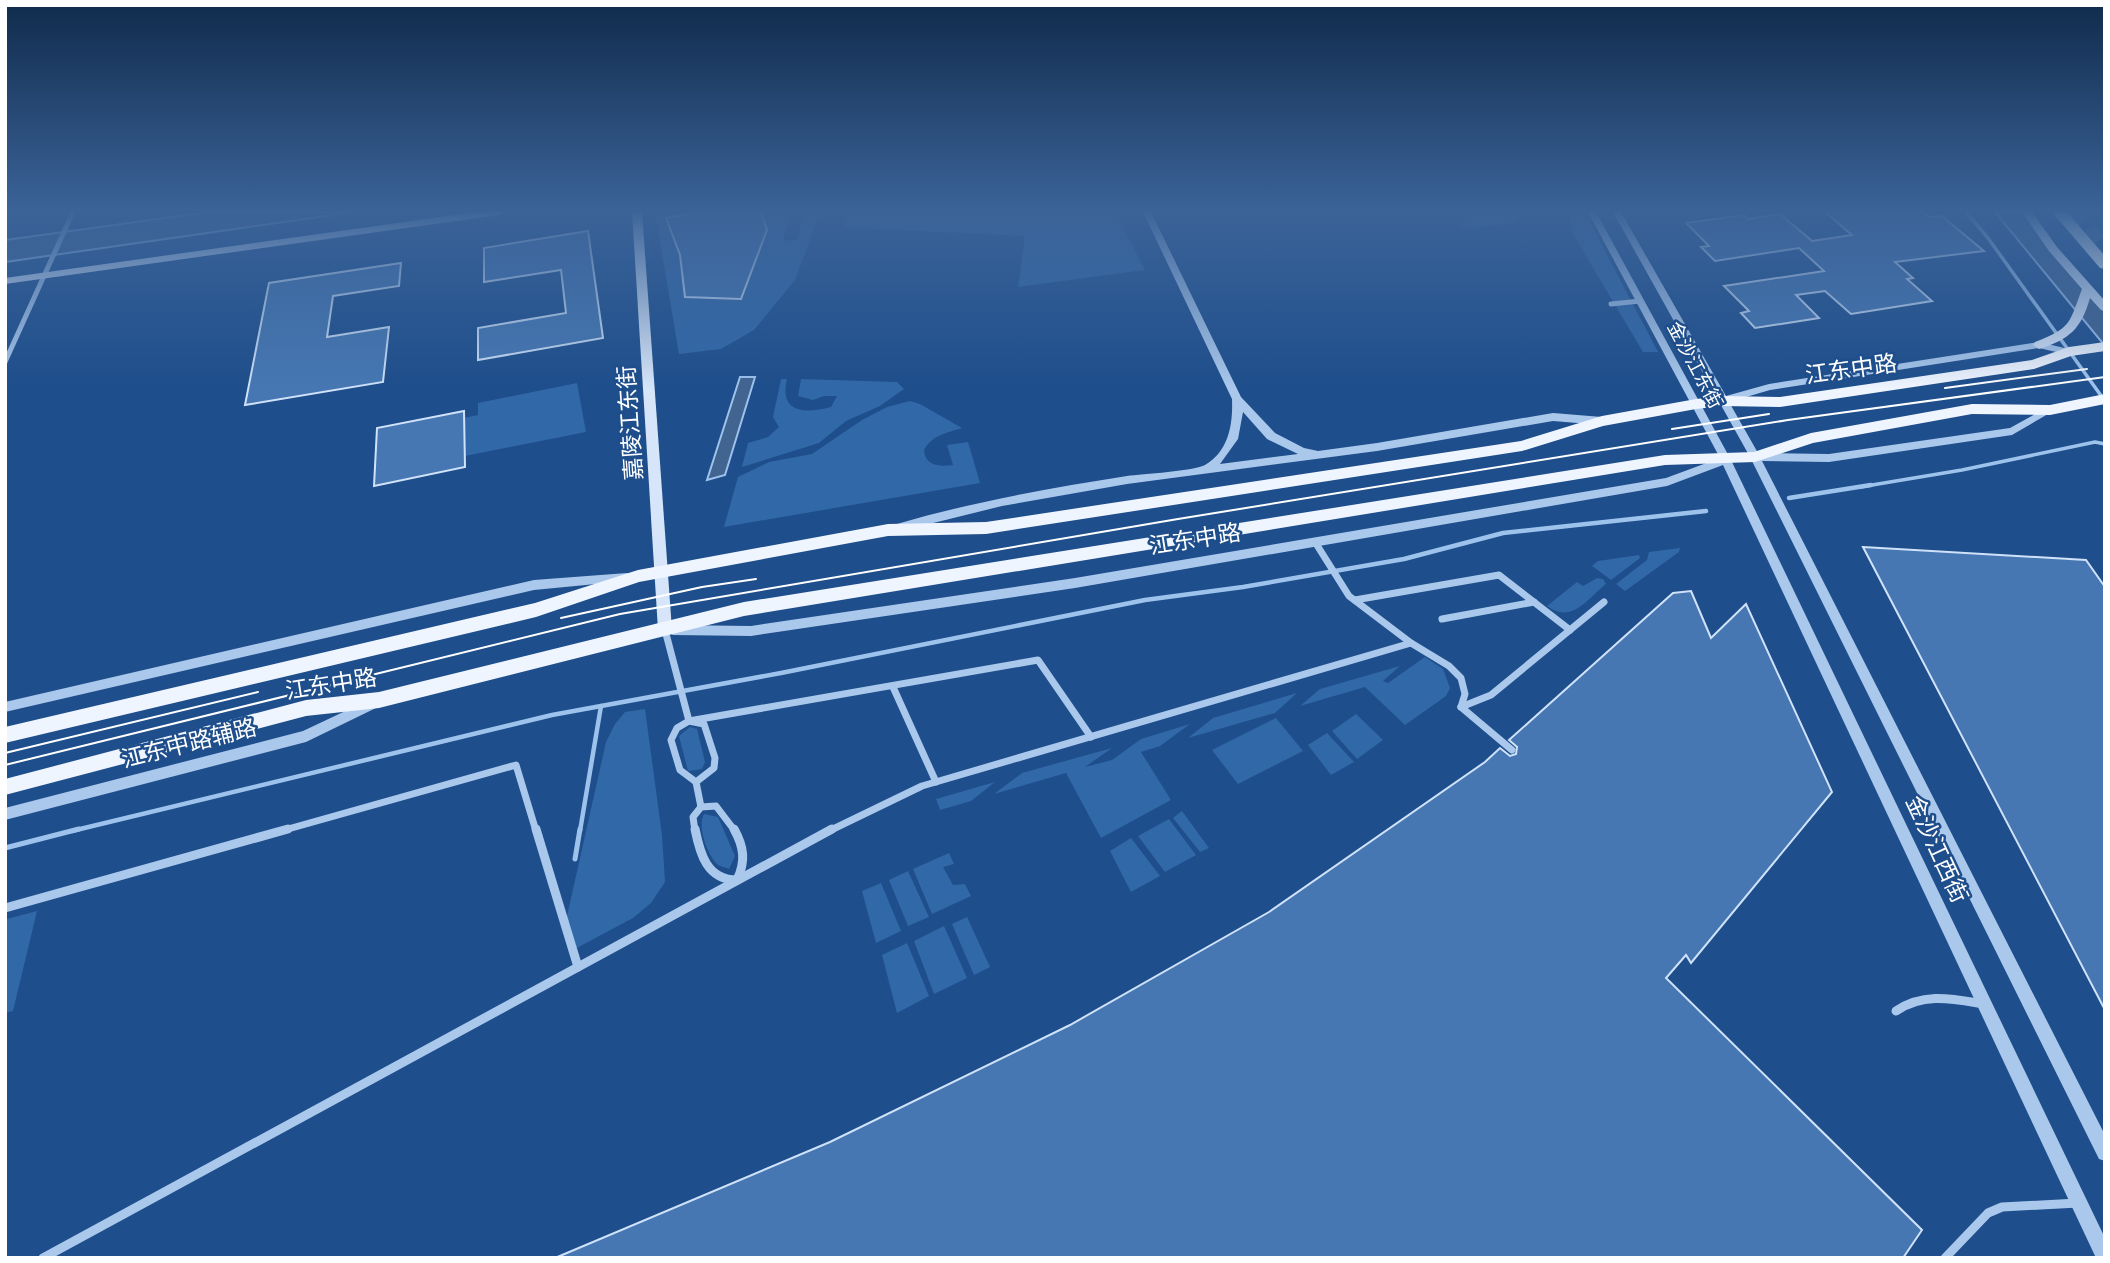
<svg xmlns="http://www.w3.org/2000/svg" width="2110" height="1263" viewBox="0 0 2110 1263" font-family="'Space Grotesk','Noto Sans SC',sans-serif">
  <style>
    .green { fill: #3168a8 }
    .water { fill: #416490; stroke: #9dc3ed; stroke-width: 2 }
    .lines { fill: none; stroke-linecap: round; stroke-linejoin: round }
    .stream-far2 { stroke: #9dc3ed; stroke-width: 3.5 }
    .stream-far1 { stroke: #9dc3ed; stroke-width: 4.5 }
    .stream { stroke: #9dc3ed; stroke-width: 5 }
    .building { fill: #4677b2; stroke: #cfe2f9; stroke-width: 2 }
    .trunk-tunnel { stroke: #40699c; stroke-width: 16; stroke-dasharray: 16 8; stroke-linecap: butt }
    .minor-far2 { stroke: #aac8ec; stroke-width: 5 }
    .minor-far1 { stroke: #aac8ec; stroke-width: 7 }
    .minor { stroke: #aac8ec; stroke-width: 9 }
    .tertiary { fill: #aac8ec; fill-rule: evenodd }
    .secondary { fill: #d6e5f9; fill-rule: evenodd }
    .primary { fill: #eff5ff; fill-rule: evenodd }
    .trunk { fill: #f7faff; fill-rule: evenodd }
    .tram { stroke: #fff; stroke-width: 2 }
    .labels { text-anchor: middle; dominant-baseline: central; stroke-width: 5; stroke-linejoin: round; paint-order: stroke }
    .far-street-label { font-size: 19px; fill: #fff; stroke: #1e4e8b }
    .street-label { font-size: 23px; fill: #fff; stroke: #1e4e8b }
  </style>
  <rect width="100%" height="100%" fill="#1e4e8b"/>
  <g class="green">
    <polygon points="655,212 791,212 783,241 797,240 805,212 820,212 795,280 754,330 721,349 679,354"/>
    <polygon points="847,212 1115,212 1145,270 1018,287 1025,236 844,227"/>
    <polygon points="1468,212 1519,212 1518,222 1465,229 1462,227"/>
    <polygon points="1569,212 1585,213 1658,352 1643,352 1573,234"/>
    <path d="M781 379H787C779 413 804 414 831 407L837 396H824L813 400 798 396 801 379 897 382 904 389 880 406 846 421 819 443 742 467 748 443 768 437 779 427 773 417Z"/>
    <polygon points="577,383 586,432 465,456 464,418 478,415 478,403"/>
    <path d="M910 401 920 404 962 428C947 433 932 435 924 450 925 466 940 467 953 465L947 445 968 442 980 483 724 527 738 477 769 462 812 454 862 420 887 407Z"/>
    <polygon points="1680,548 1679,552 1625,591 1616,584 1647,560 1649,552"/>
    <polygon points="1639,555 1640,558 1611,580 1592,566 1598,561"/>
    <path d="M1597 578 1603 579 1606 584C1586 600 1572 624 1547 606L1577 582 1583 586Z"/>
    <polygon points="1425,657 1443,669 1450,688 1446,696 1405,725 1365,687 1300,706 1320,689 1400,666 1383,681 1388,683"/>
    <polygon points="1297,693 1275,713 1188,738 1213,718"/>
    <polygon points="645,709 662,835 665,882 651,903 633,918 573,950 565,925 606,742 615,724 625,712"/>
    <polygon points="1356,714 1383,740 1357,759 1332,731"/>
    <polygon points="1276,718 1303,751 1238,784 1212,750"/>
    <polygon points="1190,724 1160,746 1141,752 1171,800 1101,838 1066,773 994,794 1022,773 1112,748 1085,767 1112,760 1141,739"/>
    <polygon points="690,727 697,729 705,762 702,769 688,771 679,736"/>
    <polygon points="1327,733 1354,762 1331,775 1308,745"/>
    <polygon points="995,782 971,801 940,810 936,799"/>
    <polygon points="1182,811 1209,848 1200,852 1173,818"/>
    <path d="M704 814 718 817 735 856 729 869C727 868 720 866 718 865 707 855 697 826 704 814Z"/>
    <polygon points="1169,819 1196,855 1165,872 1138,836"/>
    <polygon points="1131,838 1160,876 1131,892 1110,851"/>
    <polygon points="949,853 954,864 943,867 953,885 965,884 971,896 932,914 913,869"/>
    <polygon points="908,871 929,917 908,926 889,880"/>
    <polygon points="881,883 901,931 876,943 862,891"/>
    <polygon points="37,911 13,1011 5,1013 7,919"/>
    <polygon points="967,917 990,967 974,975 952,924"/>
    <polygon points="944,926 967,978 934,994 914,941"/>
    <polygon points="907,943 929,996 897,1013 882,955"/>
  </g>
  <g class="water">
    <polygon points="208,212 354,212 5,262 5,240"/>
    <polygon points="1995,212 2025,212 2105,312 2105,346"/>
    <polygon points="740,377 755,377 725,475 707,480"/>
  </g>
  <g class="lines">
    <g class="stream-far2">
      <polyline points="1966,212 1988,238 2102,397"/>
      <polyline points="1860,487 1962,470 2095,442 2105,444"/>
    </g>
    <g class="stream-far1">
      <polyline points="1789,498 1871,485"/>
      <polyline points="72,831 552,715 781,673 1145,600 1243,587 1404,559 1503,533 1706,511"/>
      <polyline points="580,831 601,706"/>
    </g>
    <g class="stream">
      <polyline points="5,848 79,829"/>
      <polyline points="575,859 580,829"/>
    </g>
  </g>
  <g class="building">
    <polygon points="698,212 761,212 767,230 741,299 685,297 680,255 666,218"/>
    <polygon points="1825,212 1924,212 1930,217 1942,216 1984,251 1895,262 1913,278 1907,279 1932,301 1851,314 1825,291 1796,295 1819,318 1755,328 1741,313 1749,311 1724,286 1824,271 1799,248 1715,261 1701,247 1709,246 1686,223 1744,215 1748,219 1780,214 1812,241 1852,235"/>
    <polygon points="588,231 603,338 478,360 478,328 566,313 561,270 484,282 484,248"/>
    <polygon points="401,263 399,286 333,296 327,337 389,327 383,382 245,405 269,283"/>
    <polygon points="464,411 465,467 374,486 377,428"/>
    <polygon points="1863,547 2086,560 2105,587 2105,1010"/>
    <polygon points="1691,591 1711,638 1746,604 1832,792 1691,963 1686,955 1666,978 1922,1230 1903,1258 555,1258 830,1142 1070,1025 1269,912 1485,762 1500,748 1510,756 1516,754 1517,747 1509,740 1673,593"/>
  </g>
  <g class="lines">
    <polyline class="trunk-tunnel" points="2071,212 2105,248"/>
    <g class="minor-far2">
      <polyline points="1611,304 1640,301"/>
      <polyline points="5,362 73,212"/>
    </g>
    <g class="minor-far1">
      <polyline points="1315,542 1349,596 1411,643 1449,666 1461,678 1465,694 1461,707"/>
      <polyline points="1355,600 1499,575 1570,630"/>
      <polyline points="1442,619 1534,602"/>
      <polyline points="665,630 689,721 1038,660 1091,737"/>
      <polyline points="893,687 936,782"/>
      <polyline points="1461,707 1491,695 1604,602"/>
      <polyline points="1461,707 1512,750"/>
      <polygon points="689,721 704,724 715,758 714,768 696,782 680,770 671,740 677,728"/>
      <polyline points="696,782 701,807"/>
      <polyline points="281,831 516,765 536,831"/>
      <polyline points="695,831 693,817 701,807 716,806 735,831"/>
      <polyline points="829,831 922,786 1411,643"/>
    </g>
    <g class="minor">
      <polyline points="536,829 578,967"/>
      <path d="M695 829C700 854 707 880 737 880 746 861 744 847 734 829"/>
      <polyline points="5,908 288,829"/>
      <path d="M1896 1011C1924 992 1953 999 1984 1004"/>
      <polyline points="43,1258 832,829"/>
      <polyline points="1945,1258 1988,1213 2002,1207 2078,1203"/>
    </g>
    <g class="tertiary">
      <path d="M1143 212H1151L1241 397 1275 433 1304 448 1318 451 1377 443 1553 413 1602 417 1607 421 1602 425 1553 421 1377 451 1127 484 1002 506 901 531 897 530 895 527 897 524C972 502 1050 488 1127 476 1142 474 1195 471 1205 465 1229 451 1233 424 1232 399ZM1243 412 1267 439 1298 454 1220 464 1238 439Z"/>
      <polygon points="1588,212 1596,212 1731,460 2105,1238 2105,1258 2096,1258 1723,465 1667,486 1075,588 751,636 673,635 669,633 667,630 669,627 673,625 751,626 1075,578 1666,478 1720,458"/>
      <polygon points="1613,212 1621,212 1726,396 1769,384 2039,342 2073,350 2074,352 2069,355 2039,348 1770,390 1729,402 1758,453 1829,454 2010,428 2046,408 2050,407 2055,410 2012,435 1829,462 1762,461 2105,1135 2105,1161 2099,1159 1750,457"/>
      <polygon points="627,573 633,577 627,581 534,590 5,712 5,702 534,580"/>
      <polygon points="373,698 378,699 379,703 378,707 306,742 5,820 5,808 303,731"/>
    </g>
    <g class="secondary">
      <polygon points="476,212 504,212 499,215 5,284 5,278"/>
      <polygon points="632,212 642,212 672,630 670,634 660,634 658,630"/>
      <path d="M2022 212H2032L2057 247 2105 301V311L2101 310 2090 298C2081 329 2070 339 2039 349L2033 345 2035 342C2072 328 2069 323 2082 289L2049 251Z"/>
    </g>
    <g class="primary">
      <polygon points="2105,342 2105,351 2071,356 2034,369 1780,407 1723,406 1696,409 1603,426 1522,451 986,534 888,536 639,582 536,617 5,743 5,727 535,603 638,570 888,524 986,522 1521,441 1602,416 1696,399 1723,396 1780,397 2032,360 2069,347"/>
      <polygon points="2105,394 2105,404 2050,415 1972,414 1813,443 1755,462 1665,465 744,616 379,708 306,716 5,795 5,779 306,700 379,692 744,602 1665,455 1754,452 1811,433 1972,404 2050,405"/>
    </g>
    <polygon class="trunk" points="2052,212 2067,212 2105,256 2105,269 2100,268"/>
    <g class="tram">
      <polyline points="1945,388 2087,369"/>
      <polyline points="1672,429 1769,414"/>
      <polyline points="561,618 702,587 756,579"/>
      <polyline points="5,753 258,692"/>
      <polyline points="5,765 620,614 1178,519 1788,420 2105,377"/>
    </g>
  </g>
  <linearGradient id="sky" x2="0" y2="1"><stop stop-color="#102b4c"/><stop offset="0.54" stop-color="#3b6398"/><stop offset="1" stop-color="#3b6398" stop-opacity="0"/></linearGradient>
  <rect width="2110" height="389" fill="url(#sky)"/>
  <g class="labels">
    <g class="far-street-label">
      <text transform="translate(1695 365) rotate(62)">金沙江东街</text>
    </g>
    <g class="street-label">
      <text transform="translate(1851 369) rotate(-8)">江东中路</text>
      <text transform="translate(630 423) rotate(-94)">嘉陵江东街</text>
      <text transform="translate(1195 539) rotate(-9)">江东中路</text>
      <text transform="translate(331 684) rotate(-9)">江东中路</text>
      <text transform="translate(189 743) rotate(-14)">江东中路辅路</text>
      <text transform="translate(1937 849) rotate(65)">金沙江西街</text>
    </g>
  </g>
  <rect width="2110" height="1263" fill="none" stroke="#ffffff" stroke-width="14"/>
</svg>
